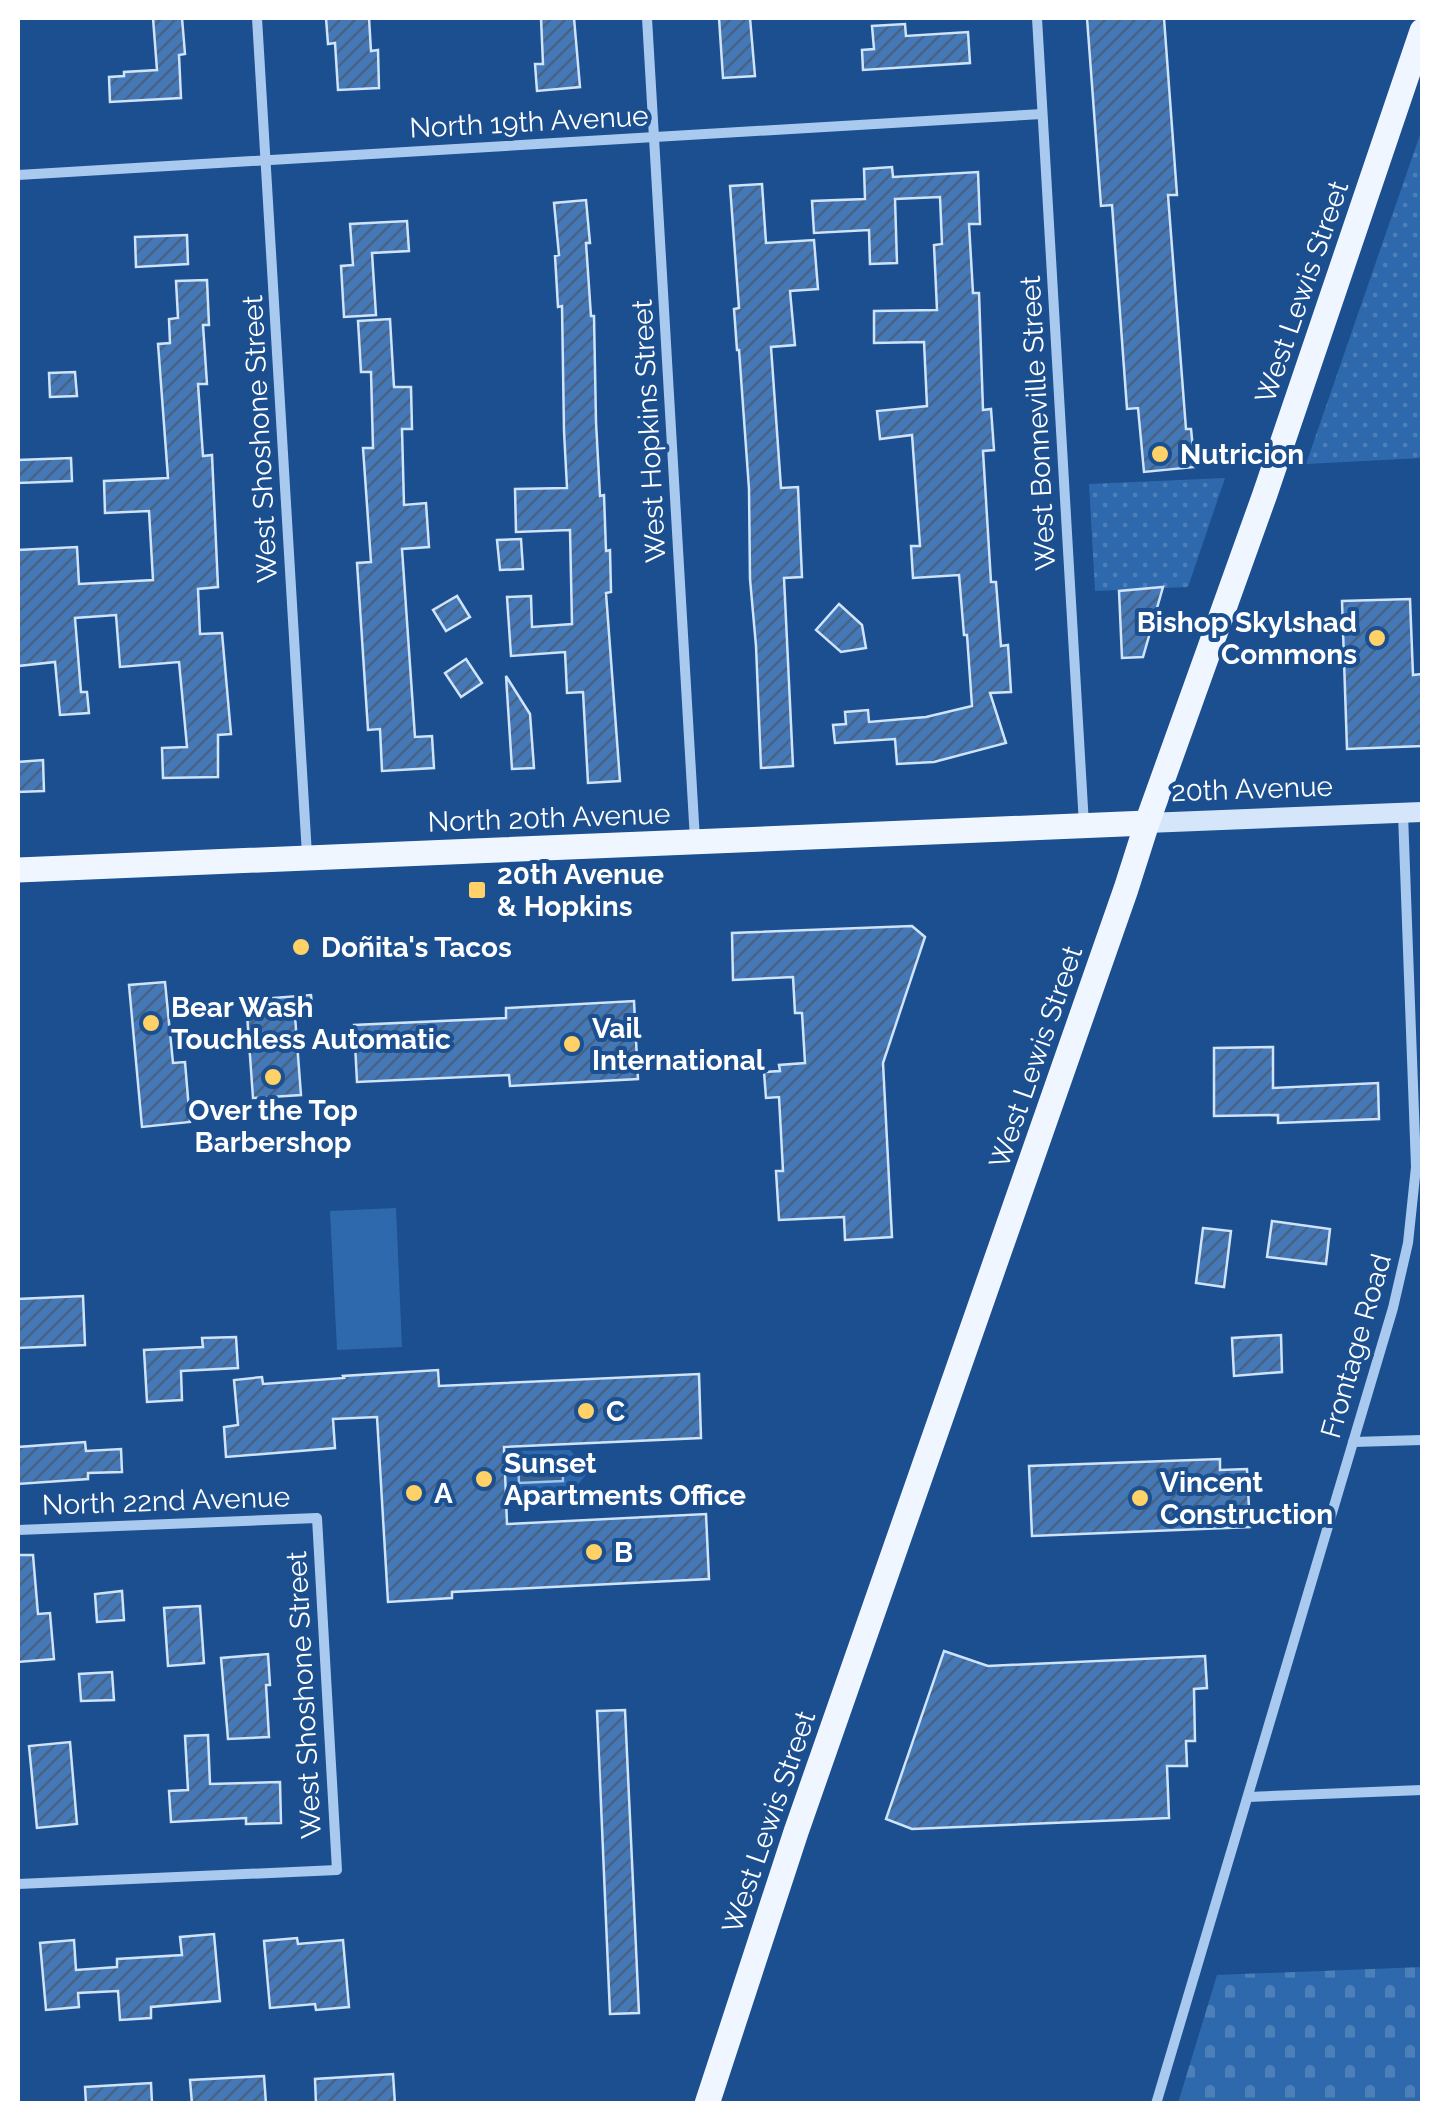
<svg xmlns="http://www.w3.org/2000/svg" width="1440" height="2121" viewBox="0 0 1440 2121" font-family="Raleway,sans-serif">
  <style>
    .green { fill: url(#green-dots) }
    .cemetery { fill: url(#cemetery-stones) }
    .pitch { fill: #2e69ad }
    .water { fill: #3c6290; stroke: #9cc4f0; stroke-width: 2.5 }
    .building { fill: url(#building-hatch); stroke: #cfe3fa; stroke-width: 2.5 }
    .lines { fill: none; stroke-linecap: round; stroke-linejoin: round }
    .minor { stroke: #a9c9ee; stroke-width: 10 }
    .secondary { stroke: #d6e6fa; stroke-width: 20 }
    .primary { stroke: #f0f6ff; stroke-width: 25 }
    .poi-dot { fill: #ffd166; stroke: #1b4f8f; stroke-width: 4 }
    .labels { text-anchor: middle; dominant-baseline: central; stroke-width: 8; stroke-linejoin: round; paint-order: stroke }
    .street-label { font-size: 28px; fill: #fff; stroke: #1b4f8f }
    .poi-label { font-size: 28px; font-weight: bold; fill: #fff; stroke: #1b4f8f; text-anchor: start }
  </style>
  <defs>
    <pattern id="green-dots" width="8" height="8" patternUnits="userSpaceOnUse" patternTransform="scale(2.5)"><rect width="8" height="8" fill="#2e69ad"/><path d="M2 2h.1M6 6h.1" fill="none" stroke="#4d80b9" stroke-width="1.8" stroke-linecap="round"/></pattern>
    <pattern id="cemetery-stones" width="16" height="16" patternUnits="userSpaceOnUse" patternTransform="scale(2.5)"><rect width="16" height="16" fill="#2e69ad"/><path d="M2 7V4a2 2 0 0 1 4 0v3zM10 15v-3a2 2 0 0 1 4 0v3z" fill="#4d80b9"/></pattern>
    <pattern id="building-hatch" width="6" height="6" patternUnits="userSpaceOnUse" patternTransform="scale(2.5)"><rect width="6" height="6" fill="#4478b7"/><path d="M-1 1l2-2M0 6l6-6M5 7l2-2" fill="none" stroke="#486282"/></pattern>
  </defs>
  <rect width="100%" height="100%" fill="#1b4f8f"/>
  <g class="green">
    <polygon points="1422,129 1422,458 1306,464"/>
    <polygon points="1225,478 1188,587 1095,591 1089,484"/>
  </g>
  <polygon class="cemetery" points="1422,1967 1422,2103 1178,2103 1217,1975"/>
  <g class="pitch">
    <polygon points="396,1208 402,1347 337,1350 330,1211"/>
    <polygon points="570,1450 589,1471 571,1493 506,1495 504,1463 510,1462 509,1451"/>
  </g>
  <polygon class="water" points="562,1458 563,1481 519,1483 518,1461"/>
  <g class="building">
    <polygon points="153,18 182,18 185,54 179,55 181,98 110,102 109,77 124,76 124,72 157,70"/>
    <polygon points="326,18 369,18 371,51 378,50 379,88 338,90 335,43 328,44"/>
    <polygon points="541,18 574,18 580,87 537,91 535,64 543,64"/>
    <polygon points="719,18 750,18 755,76 723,78"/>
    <polygon points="1087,18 1164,18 1177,195 1168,195 1186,429 1191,429 1195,467 1144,472 1138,408 1127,409 1112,205 1101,206"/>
    <polygon points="905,24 906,36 968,32 970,63 863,70 862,50 874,49 872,26"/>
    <polygon points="892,167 893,177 978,172 980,224 969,224 973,293 979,293 983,410 991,409 994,450 983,451 991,582 996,582 1001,646 1008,645 1011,692 990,693 1006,743 934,762 897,764 895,739 835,743 833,725 846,724 845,712 868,710 869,722 926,717 972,706 967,635 964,635 959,575 913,578 911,546 920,546 912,435 880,439 877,411 927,406 924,342 874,343 874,311 937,310 934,245 942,244 940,197 895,199 897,263 870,264 869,230 814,233 812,201 865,199 864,169"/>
    <polygon points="762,184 766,243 814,240 818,289 790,291 795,345 771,347 781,488 798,487 802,577 784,578 793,766 761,768 756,646 750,579 749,489 739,350 737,350 734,309 739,308 730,186"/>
    <polygon points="586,200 590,243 586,243 591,316 594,316 596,422 600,496 604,495 606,551 610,550 611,592 606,593 620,781 588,783 583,692 567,693 565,652 511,656 507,597 531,596 532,627 572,624 570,530 516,532 515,489 567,488 564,431 562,306 558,307 555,256 559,255 554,203"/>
    <polygon points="407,221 409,251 372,253 376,315 344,317 341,266 353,265 350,224"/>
    <polygon points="187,235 188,264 136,267 135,237"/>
    <polygon points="207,280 209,325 203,325 207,384 198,384 203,456 212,455 218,587 198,589 200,634 222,633 231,734 218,735 218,777 163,778 162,748 187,747 179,662 120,667 116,615 75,618 81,692 87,692 89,713 60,715 55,662 18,666 18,550 77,547 79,584 153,580 149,511 105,513 104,481 168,478 158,344 170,343 169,319 178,318 176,281"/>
    <polygon points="390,319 394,387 411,387 412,429 402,429 404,505 426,503 429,547 402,549 415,737 432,736 434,768 382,771 380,729 368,730 357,563 371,562 363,448 373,448 371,372 361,372 358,321"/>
    <polygon points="75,372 77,396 50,397 49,373"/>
    <polygon points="71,458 72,481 18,483 18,460"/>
    <polygon points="521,539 523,569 500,570 497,540"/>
    <polygon points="1163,587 1143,657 1122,658 1119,591"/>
    <polygon points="457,596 470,617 446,631 433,610"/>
    <polygon points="1410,599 1413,675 1422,674 1422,746 1347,749 1342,601"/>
    <polygon points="839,604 862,625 866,648 841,652 816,630"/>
    <polygon points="466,659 482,683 461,697 445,673"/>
    <polygon points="506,676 530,714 534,768 512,769"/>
    <polygon points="43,760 44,791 18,792 18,762"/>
    <polygon points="912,926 925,937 883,1063 892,1237 845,1240 844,1217 779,1220 776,1171 783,1171 779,1097 766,1098 764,1072 780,1071 779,1065 805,1063 802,1013 795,1013 793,977 733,980 732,933"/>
    <polygon points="165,982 173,1063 185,1062 190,1122 142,1127 129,985"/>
    <polygon points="311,995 313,1015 295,1016 301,1095 253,1098 246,1000"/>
    <polygon points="634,1001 638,1079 510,1086 509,1075 357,1082 354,1025 506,1018 506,1008"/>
    <polygon points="1273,1047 1273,1088 1378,1083 1379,1119 1278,1123 1278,1115 1214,1116 1214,1048"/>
    <polygon points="1272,1221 1330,1229 1326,1264 1267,1257"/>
    <polygon points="1203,1228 1231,1231 1224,1287 1196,1283"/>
    <polygon points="83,1296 85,1345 18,1348 18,1299"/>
    <polygon points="1281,1335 1282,1372 1234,1376 1232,1338"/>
    <polygon points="236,1337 238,1368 181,1371 182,1400 147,1402 144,1350 203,1347 202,1338"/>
    <polygon points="438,1370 439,1386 699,1374 701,1438 504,1447 507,1524 706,1514 709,1579 452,1592 452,1598 388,1602 377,1417 333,1419 335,1448 226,1457 224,1427 238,1425 234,1380 262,1377 263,1384 344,1378 343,1376"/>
    <polygon points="85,1442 86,1451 121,1449 122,1472 88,1473 88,1479 18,1484 18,1447"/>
    <polygon points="1220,1459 1220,1470 1247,1469 1250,1527 1032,1536 1029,1466"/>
    <polygon points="18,1555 33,1555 38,1614 50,1613 54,1659 18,1662"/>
    <polygon points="122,1591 124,1620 97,1622 95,1594"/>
    <polygon points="200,1606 204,1663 168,1666 164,1608"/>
    <polygon points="944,1651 988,1666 1205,1656 1207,1688 1194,1689 1195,1741 1186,1741 1187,1766 1167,1766 1169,1818 912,1829 886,1819"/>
    <polygon points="268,1654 270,1685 266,1685 269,1737 228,1739 221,1658"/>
    <polygon points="112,1672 114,1700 81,1701 79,1674"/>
    <polygon points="625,1710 639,2013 610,2014 597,1711"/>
    <polygon points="208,1735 210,1784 280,1782 281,1823 246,1824 246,1818 171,1822 169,1791 188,1790 185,1736"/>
    <polygon points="70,1742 77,1824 37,1828 29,1746"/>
    <polygon points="214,1934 220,2001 151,2007 151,2018 120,2020 118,1991 78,1993 79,2007 46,2010 40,1943 74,1940 76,1970 117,1967 117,1959 182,1955 180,1937"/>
    <polygon points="297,1938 298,1944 343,1940 349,2007 316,2010 315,2004 270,2008 264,1941"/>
    <polygon points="393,2074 395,2104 316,2104 315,2079"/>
    <polygon points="264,2076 266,2104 192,2104 190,2080"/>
    <polygon points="151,2083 152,2104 86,2104 85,2087"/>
  </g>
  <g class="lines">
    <g class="minor">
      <polyline points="257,18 307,855"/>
      <polyline points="647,18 695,840"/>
      <polyline points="1037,18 1084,825"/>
      <polyline points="18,175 1042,114"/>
      <polyline points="1353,1442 1422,1440"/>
      <polyline points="18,1530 317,1518 337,1870 18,1884"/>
      <polyline points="1248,1797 1422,1790"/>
      <polyline points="1156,2104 1393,1308 1408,1243 1416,1167 1403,814"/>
    </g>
    <polyline class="secondary" points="1147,823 1422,812"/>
    <g class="primary">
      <polyline points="18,870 1147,823"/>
      <polyline points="707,2104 796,1832 1126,889 1147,823 1265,494 1422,31"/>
    </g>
  </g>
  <g class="poi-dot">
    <circle cx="1160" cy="454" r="10"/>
    <circle cx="1377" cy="638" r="10"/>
    <rect x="467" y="880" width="20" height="20" rx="5"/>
    <circle cx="301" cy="947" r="10"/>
    <circle cx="151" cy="1023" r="10"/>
    <circle cx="572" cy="1044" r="10"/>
    <circle cx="273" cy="1077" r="10"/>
    <circle cx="586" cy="1411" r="10"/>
    <circle cx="484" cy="1479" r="10"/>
    <circle cx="414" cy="1493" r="10"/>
    <circle cx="1140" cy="1498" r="10"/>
    <circle cx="594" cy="1552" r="10"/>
  </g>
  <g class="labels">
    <g class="street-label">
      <text transform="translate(529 122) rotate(-3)">North 19th Avenue</text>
      <text transform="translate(1302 292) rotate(-71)">West Lewis Street</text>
      <text transform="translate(1038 423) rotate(-93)">West Bonneville Street</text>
      <text transform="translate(649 431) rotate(-93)">West Hopkins Street</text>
      <text transform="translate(260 439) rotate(-93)">West Shoshone Street</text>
      <text transform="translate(1252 789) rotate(-2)">20th Avenue</text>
      <text transform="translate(549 818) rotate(-2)">North 20th Avenue</text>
      <text transform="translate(1036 1057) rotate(-71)">West Lewis Street</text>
      <text transform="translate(1356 1346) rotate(-74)">Frontage Road</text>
      <text transform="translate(166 1501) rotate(-2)">North 22nd Avenue</text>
      <text transform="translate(304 1695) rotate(-93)">West Shoshone Street</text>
      <text transform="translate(769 1822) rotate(-71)">West Lewis Street</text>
    </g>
    <g class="poi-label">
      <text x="1180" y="454">Nutricion</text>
      <text x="1357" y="622" text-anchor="end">Bishop Skylshad<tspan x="1357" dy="32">Commons</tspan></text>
      <text x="497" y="874">20th Avenue<tspan x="497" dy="32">&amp; Hopkins</tspan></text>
      <text x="321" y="947">Doñita's Tacos</text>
      <text x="171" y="1007">Bear Wash<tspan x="171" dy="32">Touchless Automatic</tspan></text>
      <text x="592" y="1028">Vail<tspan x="592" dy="32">International</tspan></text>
      <text x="273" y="1110" text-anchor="middle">Over the Top<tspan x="273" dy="32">Barbershop</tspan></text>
      <text x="606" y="1411">C</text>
      <text x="504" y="1463">Sunset<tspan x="504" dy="32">Apartments Office</tspan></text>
      <text x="1160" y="1482">Vincent<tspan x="1160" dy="32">Construction</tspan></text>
      <text x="434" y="1493">A</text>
      <text x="614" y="1552">B</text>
    </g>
  </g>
  <rect width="1440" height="2121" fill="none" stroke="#ffffff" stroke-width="40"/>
</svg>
